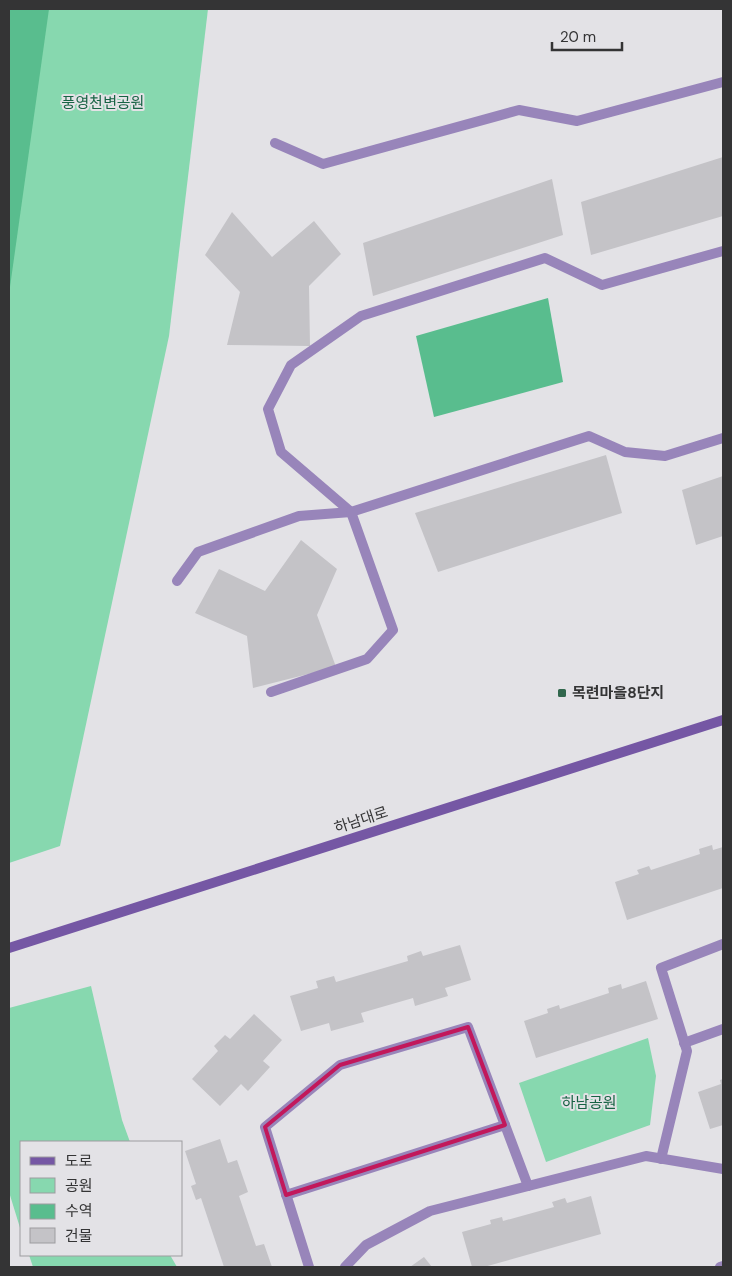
<svg xmlns="http://www.w3.org/2000/svg" width="732" height="1276" viewBox="0 0 732 1276" font-family="'DM Sans','Noto Sans KR',sans-serif">
  <style>
    .green { fill: #87d8af }
    .water { fill: #59bd8e }
    .building { fill: #c4c3c7 }
    .lines { fill: none; stroke-linecap: round; stroke-linejoin: round }
    .lane { stroke: #9885ba; stroke-width: 10 }
    .street { stroke: #9885ba; stroke-width: 10 }
    .secondary { stroke: #7557a4; stroke-width: 10 }
    .marked { fill: none; stroke: #c2185b; stroke-width: 4; stroke-linejoin: round }
    .poi-dot { fill: #31674d; stroke: #e3e2e6; stroke-width: 2 }
    .labels { text-anchor: middle; dominant-baseline: central; stroke-width: 4; stroke-linejoin: round; paint-order: stroke }
    .park-label { font-size: 15px; fill: #176344; stroke: #e3e2e6 }
    .poi-label { font-size: 15px; font-weight: bold; fill: #343435; stroke: #e3e2e6; text-anchor: start }
    .street-label { font-size: 15px; fill: #343435; stroke: #e3e2e6 }
  </style>
  <rect width="100%" height="100%" fill="#e3e2e6"/>
  <g class="green">
    <polygon points="9,9 208,9 169,336 60,846 9,863"/>
    <polygon points="91,986 122,1120 130,1142 21,1142 21,1231 9,1192 9,1008"/>
    <polygon points="648,1038 656,1076 650,1125 546,1162 519,1083"/>
    <polygon points="29,1255 170,1255 177,1267 33,1267"/>
  </g>
  <g class="water">
    <polygon points="9,9 49,9 9,294"/>
    <polygon points="548,298 563,382 434,417 416,336"/>
  </g>
  <g class="building">
    <polygon points="723,157 723,216 591,255 581,202"/>
    <polygon points="552,179 563,235 373,296 363,243"/>
    <polygon points="232,212 272,257 314,221 341,254 309,286 310,346 227,345 240,292 205,255"/>
    <polygon points="606,455 622,513 438,572 415,513"/>
    <polygon points="723,476 723,536 696,545 682,490"/>
    <polygon points="301,540 337,569 317,615 336,667 253,688 247,636 195,613 219,569 265,591"/>
    <polygon points="712,845 713,850 723,847 723,888 627,920 615,882 639,874 637,870 649,866 651,870 700,854 699,849"/>
    <polygon points="460,945 471,980 445,988 448,996 415,1006 413,998 361,1013 364,1022 331,1031 329,1023 301,1031 290,996 318,988 316,981 334,976 336,982 408,961 407,956 421,951 423,956"/>
    <polygon points="646,981 658,1019 536,1058 524,1021 548,1013 547,1009 559,1005 560,1009 609,993 608,988 621,984 622,989"/>
    <polygon points="254,1014 282,1040 263,1061 270,1067 248,1091 241,1084 220,1106 192,1079 218,1051 214,1046 225,1035 230,1039"/>
    <polygon points="723,1079 723,1125 710,1129 698,1092 721,1084 720,1080"/>
    <polygon points="220,1139 228,1163 237,1160 248,1192 239,1196 256,1246 264,1244 272,1267 224,1267 201,1198 196,1200 191,1186 196,1184 185,1151"/>
    <polygon points="591,1196 601,1234 484,1267 472,1267 462,1232 491,1224 490,1220 502,1217 503,1221 554,1207 552,1202 565,1198 567,1203"/>
    <polygon points="424,1257 432,1267 410,1267"/>
  </g>
  <g class="lines">
    <g class="lane">
      <polyline points="275,143 323,164 519,110 577,121 723,82"/>
      <polyline points="351,512 281,452 268,409 291,365 361,316 545,258 602,285 723,251"/>
      <polyline points="177,581 198,552 299,516 351,512"/>
      <polyline points="271,692 367,659 393,630 351,512 589,436 625,452 665,456 723,438"/>
    </g>
    <g class="street">
      <polyline points="684,1043 723,1029"/>
      <polyline points="661,1159 687,1051 661,968 723,944"/>
      <polyline points="286,1195 505,1125"/>
      <polyline points="309,1267 265,1127 340,1065 468,1027 528,1186"/>
      <polyline points="345,1267 366,1245 430,1211 646,1156 723,1169"/>
      <polyline points="720,1267 723,1266"/>
    </g>
    <polyline class="secondary" points="9,948 723,720"/>
  </g>
  <path class="marked" d="M468 1027 505 1125 286 1195 265 1127 340 1065Z"/>
  <rect class="poi-dot" x="557" y="688" width="10" height="10" rx="2.5"/>
  <g class="labels">
    <g class="park-label">
      <text x="103" y="103">풍영천변공원</text>
      <text x="589" y="1103">하남공원</text>
    </g>
    <g class="poi-label">
      <text x="572" y="693">목련마을8단지</text>
    </g>
    <g class="street-label">
      <text transform="translate(361 820) rotate(-18)">하남대로</text>
    </g>
  </g>
  <rect width="732" height="1276" fill="none" stroke="#343435" stroke-width="20"/>
  <rect x="20" y="1141" width="162" height="115" fill="#e3e2e6" stroke="#9d9c9f"/>
  <rect x="30" y="1157" width="25" height="8" fill="#7557a4" stroke="#9d9c9f"/>
  <text x="65" y="1166" font-size="15" fill="#343435">도로</text>
  <rect x="30" y="1178" width="25" height="15" fill="#87d8af" stroke="#9d9c9f"/>
  <text x="65" y="1191" font-size="15" fill="#343435">공원</text>
  <rect x="30" y="1204" width="25" height="15" fill="#59bd8e" stroke="#9d9c9f"/>
  <text x="65" y="1216" font-size="15" fill="#343435">수역</text>
  <rect x="30" y="1228" width="25" height="15" fill="#c4c3c7" stroke="#9d9c9f"/>
  <text x="65" y="1241" font-size="15" fill="#343435">건물</text>
  <path d="M552 42v8h70v-8" fill="none" stroke="#343435" stroke-width="2.5"/>
  <text x="560" y="42" font-size="15" fill="#343435" stroke="#e3e2e6" stroke-width="4" paint-order="stroke">20 m</text>
</svg>
